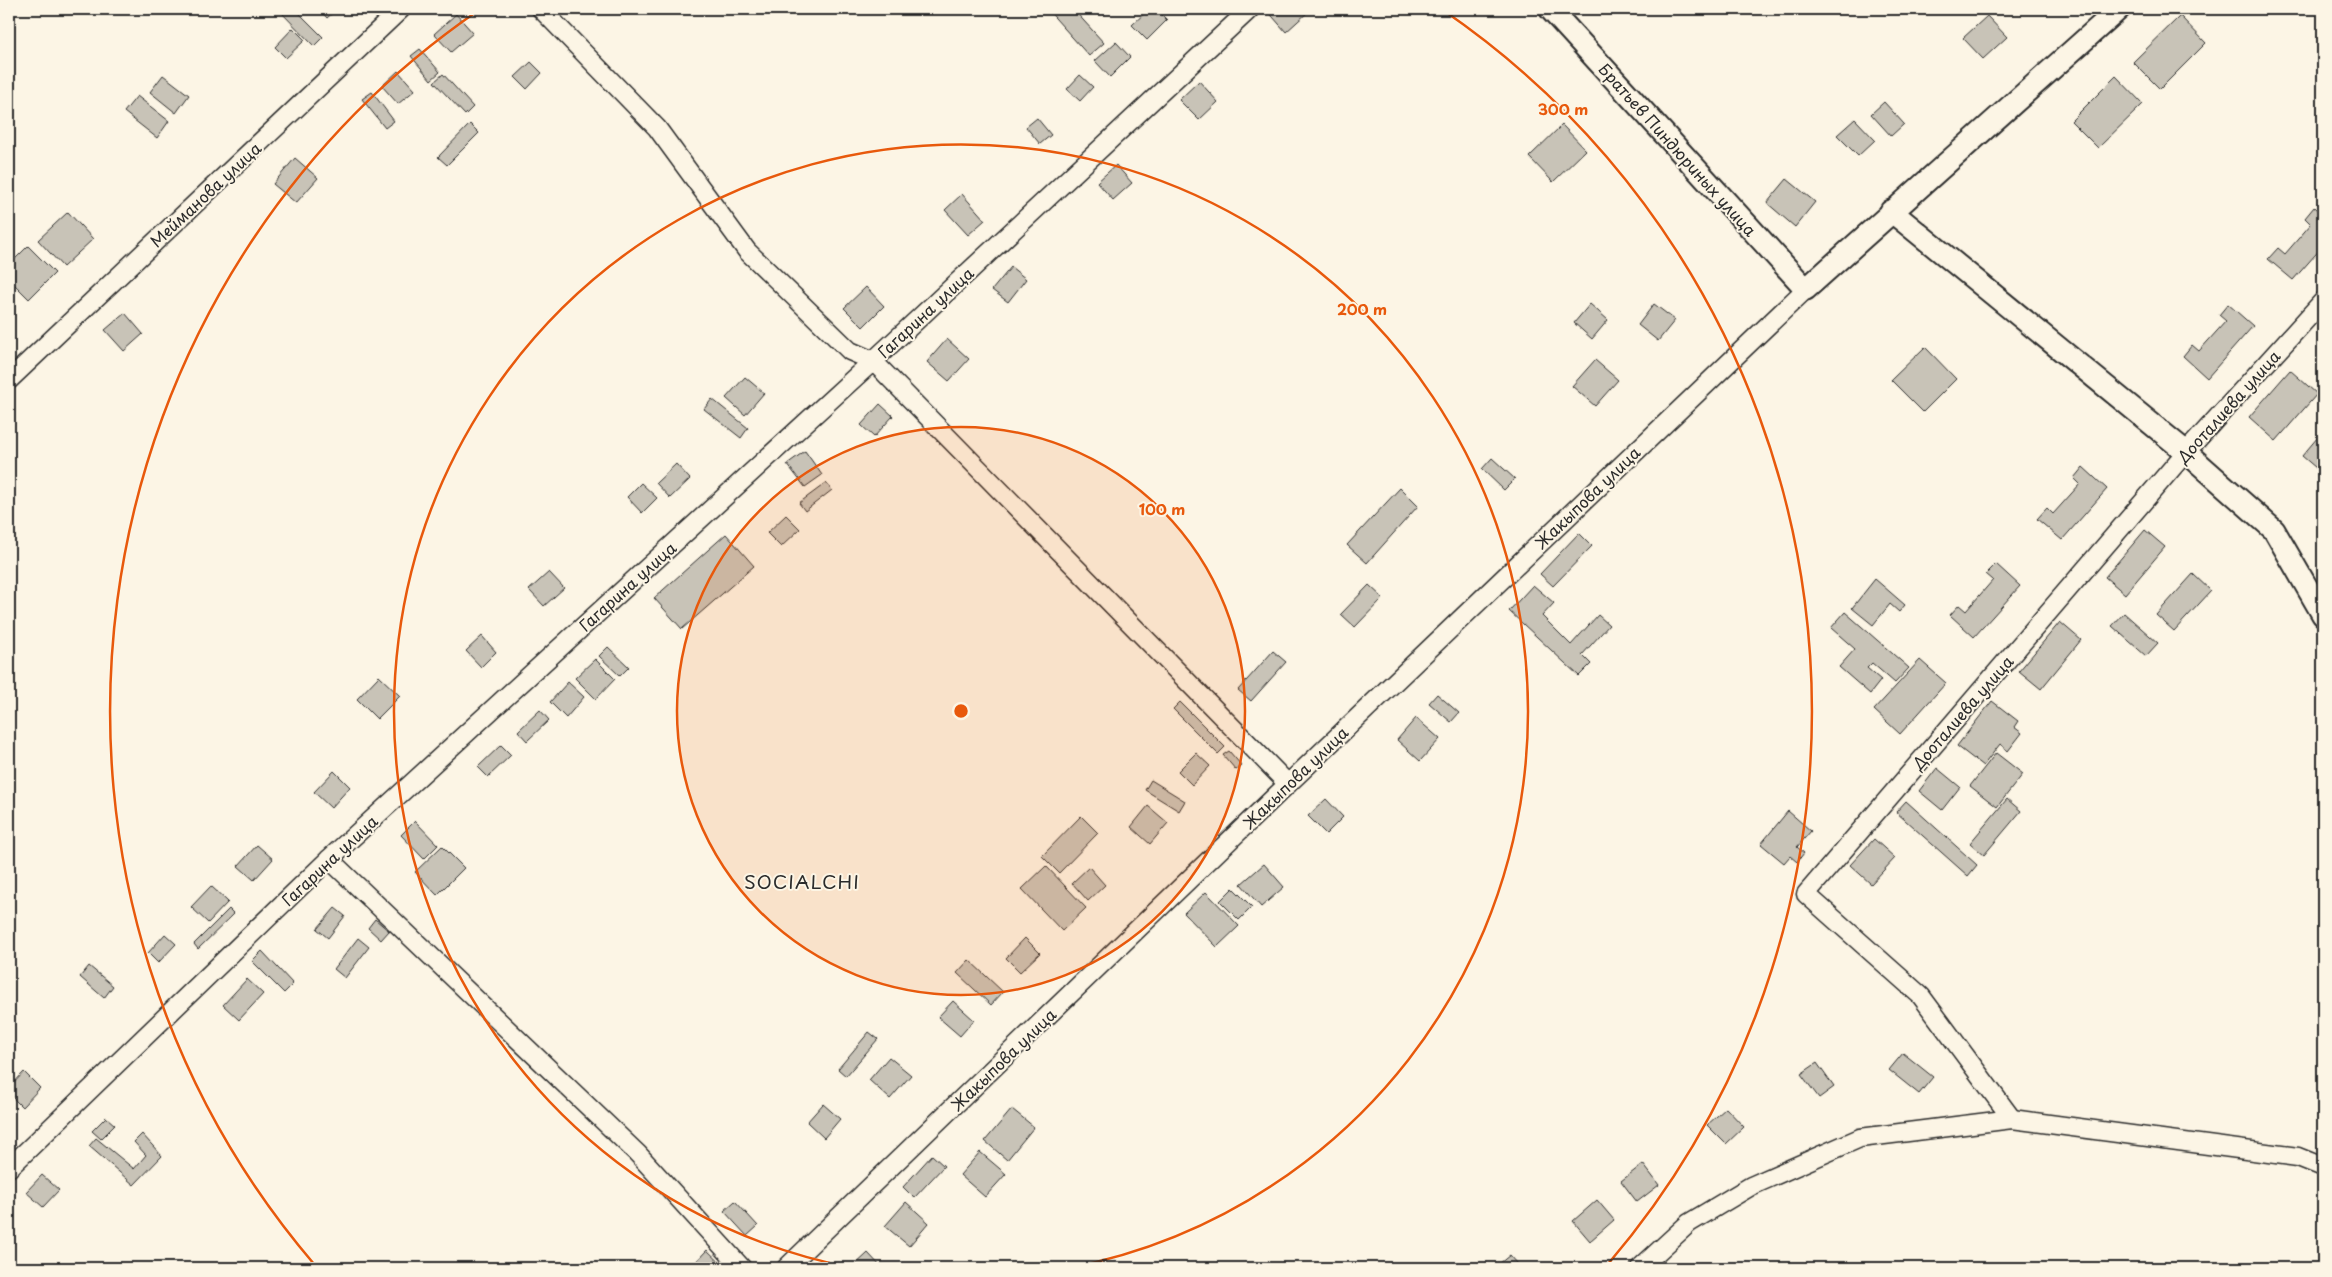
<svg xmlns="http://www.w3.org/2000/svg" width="2332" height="1277" viewBox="0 0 2332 1277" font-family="'Playpen Sans',sans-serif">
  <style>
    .building { fill: #c8c3b7; stroke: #2b2b2b }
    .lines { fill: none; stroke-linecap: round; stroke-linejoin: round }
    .minor-casing { stroke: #2b2b2b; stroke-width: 21 }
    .tertiary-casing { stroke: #2b2b2b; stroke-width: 25 }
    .minor { stroke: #fcf5e5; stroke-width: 18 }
    .tertiary { stroke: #fcf5e5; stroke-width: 21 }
    .ring { fill: none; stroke: #e8590c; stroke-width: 2.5 }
    .labels { text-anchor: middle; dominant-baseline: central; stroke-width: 4; stroke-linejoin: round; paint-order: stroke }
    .street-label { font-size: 16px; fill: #2b2b2b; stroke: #fcf5e5 }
    .quarter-label { font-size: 19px; letter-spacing: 1px; fill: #2b2b2b; stroke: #fcf5e5 }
    .centre { fill: #e8590c; stroke: #fcf5e5; stroke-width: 2.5 }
    .ring-label { font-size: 15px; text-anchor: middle; font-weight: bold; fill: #e8590c; stroke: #fcf5e5; stroke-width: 4; stroke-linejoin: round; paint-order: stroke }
  </style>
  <rect width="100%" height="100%" fill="#fcf5e5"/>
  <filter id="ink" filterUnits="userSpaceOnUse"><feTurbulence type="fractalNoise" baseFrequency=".02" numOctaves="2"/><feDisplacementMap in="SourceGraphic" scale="10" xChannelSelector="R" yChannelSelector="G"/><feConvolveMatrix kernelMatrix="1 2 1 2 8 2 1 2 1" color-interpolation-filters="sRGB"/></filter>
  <g filter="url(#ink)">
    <g class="building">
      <polygon points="278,9 295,9 323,37 314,46"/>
      <polygon points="319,9 337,9 327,18"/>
      <polygon points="1047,9 1073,9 1104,43 1089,56"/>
      <polygon points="1149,9 1156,9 1167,20 1147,40 1132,25"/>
      <polygon points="1266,9 1305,9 1308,12 1286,32"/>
      <polygon points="456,14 473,33 451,52 434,34"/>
      <polygon points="1987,16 2007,37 1983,59 1963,38"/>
      <polygon points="2180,16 2206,43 2160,89 2133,62"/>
      <polygon points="293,28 305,40 286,58 275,47"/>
      <polygon points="1116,42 1130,57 1110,77 1095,61"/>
      <polygon points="420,49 440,72 431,80 411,56"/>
      <polygon points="531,62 542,73 527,89 515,77"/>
      <polygon points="398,71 415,90 398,104 382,86"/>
      <polygon points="443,74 473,107 465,115 434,82"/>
      <polygon points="163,75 189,95 176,113 150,92"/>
      <polygon points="1080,75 1093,87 1080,101 1067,89"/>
      <polygon points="2116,76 2143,104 2098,148 2071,121"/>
      <polygon points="1199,81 1218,102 1199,120 1179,100"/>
      <polygon points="372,92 394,121 385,128 362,99"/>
      <polygon points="137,96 169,121 157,138 124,112"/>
      <polygon points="1884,102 1904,124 1891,136 1871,114"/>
      <polygon points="1037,118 1051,135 1040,144 1026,127"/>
      <polygon points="1855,119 1875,140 1858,156 1837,135"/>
      <polygon points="470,124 479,133 447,165 438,157"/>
      <polygon points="1562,125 1586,150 1553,182 1529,157"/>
      <polygon points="295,158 318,178 296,203 273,184"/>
      <polygon points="1116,165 1132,183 1113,200 1097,182"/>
      <polygon points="1787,179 1815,202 1795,227 1767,203"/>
      <polygon points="962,194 985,220 968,235 945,210"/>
      <polygon points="2314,207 2323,216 2323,246 2293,280 2268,259 2278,248 2285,254 2311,224 2305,218"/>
      <polygon points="68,212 93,239 63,267 38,240"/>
      <polygon points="28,246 55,273 29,299 9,279 9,265"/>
      <polygon points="1011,267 1026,279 1008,302 992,290"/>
      <polygon points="866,287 884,306 863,327 844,308"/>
      <polygon points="1590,304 1608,320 1592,339 1574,323"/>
      <polygon points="1654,304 1675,320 1658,341 1638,325"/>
      <polygon points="2228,304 2253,326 2207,378 2183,356 2192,345 2199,351 2226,321 2219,315"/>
      <polygon points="125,313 143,334 124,351 105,330"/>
      <polygon points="947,339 969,359 949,381 927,362"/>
      <polygon points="1925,347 1956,379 1923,412 1891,380"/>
      <polygon points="1595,360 1618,380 1595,406 1572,386"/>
      <polygon points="2290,370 2317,394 2276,441 2249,417"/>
      <polygon points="745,377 764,393 745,415 726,398"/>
      <polygon points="712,399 748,428 741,438 704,409"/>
      <polygon points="880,404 893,416 874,437 861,425"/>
      <polygon points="2323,431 2323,474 2302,456"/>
      <polygon points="805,451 822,475 805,487 787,464"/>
      <polygon points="1492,458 1515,479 1504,490 1482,469"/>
      <polygon points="676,464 690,479 670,498 656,483"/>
      <polygon points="2083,467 2107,489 2062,540 2037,519 2047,508 2053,514 2080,484 2074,478"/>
      <polygon points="641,483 657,498 642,513 627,497"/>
      <polygon points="826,483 832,490 805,511 799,503"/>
      <polygon points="1400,488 1418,506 1367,563 1347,545"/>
      <polygon points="786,515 800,529 781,547 767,533"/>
      <polygon points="2145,530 2165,547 2125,594 2105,577"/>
      <polygon points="1579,533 1592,546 1553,586 1540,574"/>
      <polygon points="726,534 754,566 682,629 654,598"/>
      <polygon points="1996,564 2020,586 1974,637 1950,615 1959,605 1966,611 1993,580 1986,574"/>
      <polygon points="549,572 564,588 544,606 529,590"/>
      <polygon points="2193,574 2211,591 2174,631 2156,615"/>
      <polygon points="1875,579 1905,605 1899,612 1890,604 1873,625 1852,608"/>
      <polygon points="1369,585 1383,598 1355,627 1341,614"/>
      <polygon points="1533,585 1554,603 1542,616 1571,645 1598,615 1609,625 1582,655 1591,664 1579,676 1509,611"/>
      <polygon points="1845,612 1909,668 1895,683 1872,663 1867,668 1881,680 1870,694 1839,667 1855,649 1831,628"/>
      <polygon points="2124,613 2158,643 2146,656 2112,626"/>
      <polygon points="2060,622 2081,640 2041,689 2019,671"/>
      <polygon points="482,636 496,652 481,667 466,651"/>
      <polygon points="608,647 629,667 620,676 599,656"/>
      <polygon points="1273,651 1286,662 1251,701 1238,690"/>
      <polygon points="595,659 615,679 596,699 575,678"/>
      <polygon points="1920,660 1946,683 1900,734 1874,710"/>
      <polygon points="379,676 400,696 377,719 357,699"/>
      <polygon points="568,682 584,697 566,718 550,702"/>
      <polygon points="1437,694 1459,713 1451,722 1429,703"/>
      <polygon points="1992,701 2018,721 2014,727 2022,733 2008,751 2000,744 1983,766 1957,746"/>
      <polygon points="1180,702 1225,747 1218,754 1173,709"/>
      <polygon points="540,710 549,720 527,741 518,731"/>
      <polygon points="1416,718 1440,739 1420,761 1397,740"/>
      <polygon points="501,745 511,755 488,777 478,767"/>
      <polygon points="1229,751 1242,766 1236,770 1223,755"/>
      <polygon points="1196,753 1210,766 1192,785 1178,771"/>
      <polygon points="1996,753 2023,774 1997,807 1970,786"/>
      <polygon points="1937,768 1960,787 1942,810 1919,791"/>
      <polygon points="334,771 350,787 331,808 314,792"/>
      <polygon points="1151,780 1185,801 1179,811 1145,790"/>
      <polygon points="1326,799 1343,817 1326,834 1308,816"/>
      <polygon points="2007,799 2021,811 1984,855 1970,843"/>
      <polygon points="1906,801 1977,865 1968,876 1896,812"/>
      <polygon points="1148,806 1168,823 1150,844 1131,827"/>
      <polygon points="1788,811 1811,831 1797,847 1804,853 1797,862 1790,856 1784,863 1761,844"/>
      <polygon points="1081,816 1098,833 1059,873 1042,856"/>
      <polygon points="415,821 438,845 424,859 401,835"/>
      <polygon points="1874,839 1895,858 1871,884 1850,865"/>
      <polygon points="257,845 273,859 254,880 238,866"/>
      <polygon points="442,846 464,868 437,895 415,872"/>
      <polygon points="1264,864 1284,887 1261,907 1241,884"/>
      <polygon points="1046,866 1086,908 1062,931 1022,889"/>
      <polygon points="1089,867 1105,885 1088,901 1072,883"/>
      <polygon points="211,886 228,902 208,923 191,907"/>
      <polygon points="1233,888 1252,907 1239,920 1220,901"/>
      <polygon points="1206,892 1239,926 1217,947 1184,913"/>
      <polygon points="335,908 345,916 328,938 317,929"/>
      <polygon points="229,909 234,914 198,949 194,944"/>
      <polygon points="375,919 389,931 381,940 368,928"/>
      <polygon points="165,934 176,944 158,963 148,953"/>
      <polygon points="358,938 369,947 345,978 334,969"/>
      <polygon points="1025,938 1040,953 1020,972 1006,958"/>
      <polygon points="262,951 293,984 284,993 252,961"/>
      <polygon points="969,960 1003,992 991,1005 957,973"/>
      <polygon points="89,966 113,986 104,998 80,977"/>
      <polygon points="247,979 263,994 239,1020 223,1005"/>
      <polygon points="953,1001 974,1020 960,1036 938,1017"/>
      <polygon points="869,1032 878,1039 846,1076 838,1069"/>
      <polygon points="1903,1053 1933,1077 1919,1094 1889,1070"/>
      <polygon points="889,1057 911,1075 890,1099 869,1080"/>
      <polygon points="1817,1063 1834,1087 1819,1098 1801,1074"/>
      <polygon points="24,1072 40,1088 22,1107 9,1094 9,1088"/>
      <polygon points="823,1104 840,1119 824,1138 807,1122"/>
      <polygon points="1726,1108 1744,1127 1726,1144 1707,1125"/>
      <polygon points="1012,1109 1034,1127 1007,1160 985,1141"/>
      <polygon points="106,1117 115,1125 101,1139 92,1131"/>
      <polygon points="142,1134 162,1156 134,1185 89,1146 96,1138 134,1169 146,1155 134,1142"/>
      <polygon points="980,1152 1006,1174 985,1197 960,1175"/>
      <polygon points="932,1155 944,1166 914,1198 903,1187"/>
      <polygon points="1643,1164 1659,1185 1637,1202 1621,1181"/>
      <polygon points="42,1175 59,1190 43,1207 26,1192"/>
      <polygon points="1597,1200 1614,1220 1590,1241 1573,1221"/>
      <polygon points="735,1201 758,1226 747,1236 724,1211"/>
      <polygon points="906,1202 929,1223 909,1246 885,1226"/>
      <polygon points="707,1250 726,1268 690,1268"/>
      <polygon points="868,1253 882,1268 853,1267"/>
      <polygon points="1510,1255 1518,1264 1513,1268 1494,1268"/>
    </g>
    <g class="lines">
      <defs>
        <g id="minor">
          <polyline points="541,9 657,128 747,251 850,351 873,361 1288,784"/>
          <polyline points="9,380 401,9"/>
          <polyline points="329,859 638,1154 742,1268"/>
          <polyline points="2012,1119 1921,996 1806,894 2186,452 2323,301"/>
          <polyline points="9,1168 329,859 873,361 1250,9"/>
          <polyline points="786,1268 1288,784 1806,289"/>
          <polyline points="1640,1268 1689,1223 1751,1186 1860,1138 2012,1119 2298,1157 2323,1167"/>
        </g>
        <g id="tertiary">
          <polyline points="1550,9 1806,289 2119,9"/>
          <polyline points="1891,211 2186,452 2274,530 2323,615"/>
        </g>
      </defs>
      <use href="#minor" class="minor-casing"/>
      <use href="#tertiary" class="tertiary-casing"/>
      <use href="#minor" class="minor"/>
      <use href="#tertiary" class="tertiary"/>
    </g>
  </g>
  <circle cx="961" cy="711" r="284" fill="#e8590c" fill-opacity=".12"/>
  <g class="ring">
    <circle cx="961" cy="711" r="284"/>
    <path d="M853 1268A567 567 0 1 1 1069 1268"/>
    <path d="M314 1264A851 851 0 0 1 479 10M1443 10A851 851 0 0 1 1608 1264"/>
  </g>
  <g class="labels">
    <g class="street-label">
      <text transform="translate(1678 149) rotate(48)">Братьев Пиндюриных улица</text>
      <text transform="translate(205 194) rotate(-43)">Мейманова улица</text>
      <text transform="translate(925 312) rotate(-43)">Гагарина улица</text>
      <text transform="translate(2228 406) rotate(-48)">Дооталиева улица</text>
      <text transform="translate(1587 497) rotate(-44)">Жакыпова улица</text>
      <text transform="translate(627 586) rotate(-42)">Гагарина улица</text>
      <text transform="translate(1962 712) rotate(-49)">Дооталиева улица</text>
      <text transform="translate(1295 777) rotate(-44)">Жакыпова улица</text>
      <text transform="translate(329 860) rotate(-43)">Гагарина улица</text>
      <text transform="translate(1003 1059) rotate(-44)">Жакыпова улица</text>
    </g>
    <g class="quarter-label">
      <text x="802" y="881">SOCIALCHI</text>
    </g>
  </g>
  <circle cx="961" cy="711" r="8" class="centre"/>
  <g class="ring-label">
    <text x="1563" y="115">300 m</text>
    <text x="1362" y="315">200 m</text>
    <text x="1162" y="515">100 m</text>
  </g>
  <rect width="2332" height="1277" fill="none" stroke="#fcf5e5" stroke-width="30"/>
  <rect x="15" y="15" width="2302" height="1247" fill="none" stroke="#2b2b2b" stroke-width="2" filter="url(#ink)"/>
</svg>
